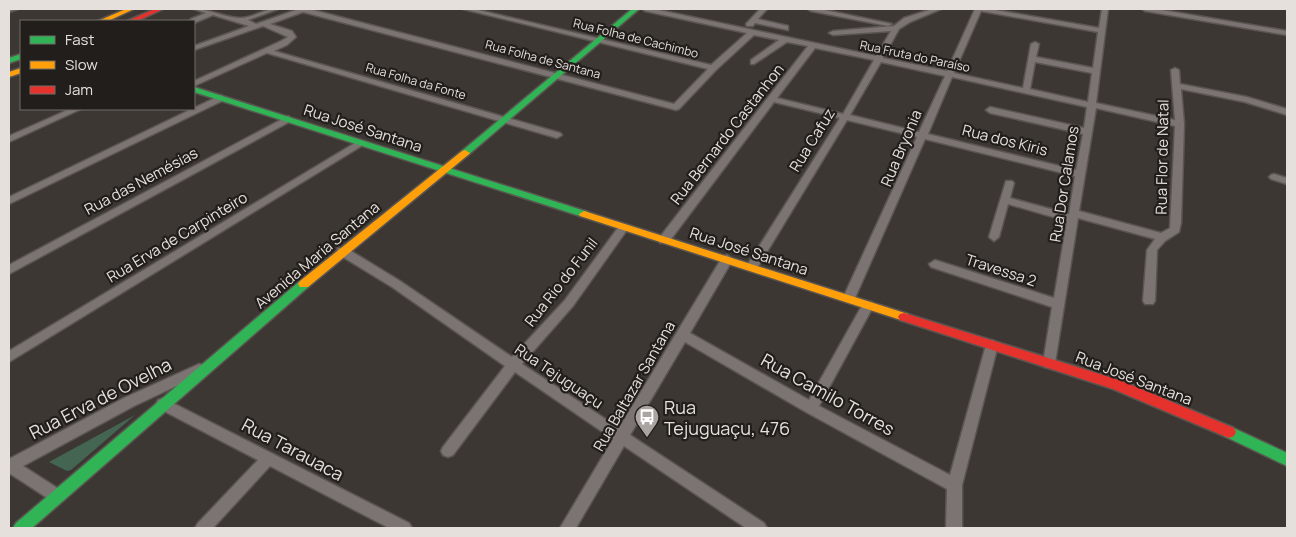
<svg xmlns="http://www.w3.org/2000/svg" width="1296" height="537" viewBox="0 0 1296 537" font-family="Manrope,sans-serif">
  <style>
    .green { fill: #446551 }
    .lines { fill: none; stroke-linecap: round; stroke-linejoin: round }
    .street-casing { stroke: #5a5551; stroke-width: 3 }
    .fast-casing { stroke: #5a5551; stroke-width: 3 }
    .slow-casing { stroke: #5a5551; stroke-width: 3 }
    .jam-casing { stroke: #5a5551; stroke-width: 3 }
    .street { fill: #7c7373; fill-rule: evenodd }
    .fast { fill: #30b455; fill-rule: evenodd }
    .slow { fill: #ff9f0a; fill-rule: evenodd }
    .jam { fill: #e5322d; fill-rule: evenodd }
    .labels { text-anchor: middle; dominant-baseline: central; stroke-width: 4.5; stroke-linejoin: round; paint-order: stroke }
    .far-street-label { font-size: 12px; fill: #e6e0dc; stroke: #221e1b }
    .street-label { font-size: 15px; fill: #e6e0dc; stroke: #221e1b }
    .near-street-label { font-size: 18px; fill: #e6e0dc; stroke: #221e1b }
    .near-poi-label { font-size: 18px; fill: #e6e0dc; stroke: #221e1b; text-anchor: start }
  </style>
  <rect width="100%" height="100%" fill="#3c3732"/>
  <polygon class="green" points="135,415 71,470 67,471 49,462"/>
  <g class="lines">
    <defs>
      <g id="street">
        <polygon points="9,9 18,9 9,12"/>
        <path d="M194 9C210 9 226 18 240 18 253 18 265 8 278 9L248 20 256 24 296 10V9H309L674 104 708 69 463 9H474L711 65 747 33 645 11 642 9H654L876 56 891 31 833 35 829 33 833 31 894 26 904 18 932 9H941L910 22 899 29 883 58 947 71 975 9H990L1099 28 1102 9H1108L1096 103 1175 120 1171 70 1175 68 1179 70 1180 84 1247 97 1287 109V115L1245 102 1181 89 1184 124 1181 223 1179 232 1165 241 1157 250 1155 301 1153 304H1145L1143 301 1147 250 1155 239 1078 218 1055 363 1054 367 1049 368 1044 367 1043 363 1052 307 931 267 929 264 935 260 1054 298 1067 221 1008 204 999 237 994 241 989 237 1006 181H1012L1014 183 1010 198 1069 214 1075 176 925 139 855 298 853 301H845L843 298 917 137 847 120 756 270 752 271 746 267 840 118 774 102 668 243H660L659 240 660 237 808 46 787 42 754 64H751V60L779 40 754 35 716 70 679 109 676 110 303 12 270 24 292 31 296 37 287 45 274 51 560 133 562 135 557 138 267 53 194 86V81L281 41 288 37 263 26 194 50V46L249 26 213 15 194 23V21H190L191 19 206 13ZM981 11 1098 32 1093 68 1036 57 1039 44 1035 42 1031 44 1023 88 954 73ZM815 48 874 60 843 114 777 98ZM881 62 945 76 919 132 850 115ZM1035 62 1092 73 1088 102 1030 89ZM952 77 1087 107 1084 128 990 107 986 110 990 113 1083 134 1076 170 928 134ZM1096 108 1175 126 1170 228 1161 233 1079 211Z"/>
        <polygon points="760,9 767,9 758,19 788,26 788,30 755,23 753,26 747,26 746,24"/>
        <polygon points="808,9 820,9 892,24 888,26 811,11"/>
        <polygon points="1142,9 1156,9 1287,31 1287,35 1145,11"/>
        <polygon points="221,95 225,98 224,100 9,204 9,197"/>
        <polygon points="70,109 81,109 9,142 9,136"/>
        <polygon points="288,116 292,119 291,121 9,274 9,265"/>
        <polygon points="360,140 365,143 363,145 9,362 9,351"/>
        <polygon points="1274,174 1287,178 1287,184 1271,179 1269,177 1271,175"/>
        <polygon points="624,224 629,227 573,306 522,364 619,428 723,256 727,255 733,259 690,333 809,400 864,302 872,302 874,305 819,406 950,475 986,345 988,342 992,340 996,342 998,345 962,485 962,528 946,528 947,489 806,412 685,342 630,435 764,523 767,528 746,528 624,446 576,528 560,528 613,439 515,372 453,455 448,457 443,455 441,451 443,447 505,366 392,287 338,254 337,251 338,248 346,248 400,281 512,357 565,300 620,225"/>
        <polygon points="199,364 204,365 205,369 204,373 134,406 23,466 62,491 65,496 62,501 57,503 52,501 9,473 9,459 124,398"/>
        <polygon points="163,398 409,523 412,528 389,528 270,466 213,528 195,528 198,523 258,460 158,408 156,404 158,400"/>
      </g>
      <g id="fast">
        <polygon points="632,9 639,9 468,155 462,155 462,151"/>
        <polygon points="21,54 21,59 9,63 9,58"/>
        <polygon points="194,87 588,212 589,214 584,217 580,216 194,92"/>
        <polygon points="304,280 310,284 308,287 32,528 13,528 16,523 300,281"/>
        <polygon points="1229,426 1287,453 1287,466 1224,436 1222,432 1224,428"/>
      </g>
      <g id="slow">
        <polygon points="126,9 134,9 108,21 98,21"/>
        <polygon points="21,68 21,73 9,77 9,72"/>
        <polygon points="465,150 470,153 468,155 308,287 300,287 298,284 300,281 462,151"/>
        <polygon points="584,211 908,314 910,317 908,320 904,321 580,216 579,214"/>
      </g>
      <g id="jam">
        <polygon points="155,9 163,9 137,21 127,21"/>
        <polygon points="904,313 1122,381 1234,428 1236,432 1234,436 1229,438 1113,389 900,320 898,317 900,314"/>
      </g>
    </defs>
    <use href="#street" class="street-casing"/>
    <use href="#fast" class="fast-casing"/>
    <use href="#slow" class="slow-casing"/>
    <use href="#jam" class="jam-casing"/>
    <use href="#street" class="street"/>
    <use href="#fast" class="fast"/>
    <use href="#slow" class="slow"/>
    <use href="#jam" class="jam"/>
  </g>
  <defs>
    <symbol id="bus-pin" viewBox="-11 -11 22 30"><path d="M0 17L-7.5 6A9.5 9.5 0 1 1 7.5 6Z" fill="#aaa5a0" stroke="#221e1b"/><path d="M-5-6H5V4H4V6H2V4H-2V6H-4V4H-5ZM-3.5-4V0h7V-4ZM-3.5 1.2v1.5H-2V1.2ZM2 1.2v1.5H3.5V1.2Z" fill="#fff"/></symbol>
  </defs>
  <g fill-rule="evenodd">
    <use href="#bus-pin" x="633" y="403" width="28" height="38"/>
  </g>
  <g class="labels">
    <g class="far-street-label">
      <text transform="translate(636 38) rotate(14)">Rua Folha de Cachimbo</text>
      <text transform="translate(915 56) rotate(12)">Rua Fruta do Paraíso</text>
      <text transform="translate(543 59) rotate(15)">Rua Folha de Santana</text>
      <text transform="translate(416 81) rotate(16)">Rua Folha da Fonte</text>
    </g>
    <g class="street-label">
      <text transform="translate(363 128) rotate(18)">Rua José Santana</text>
      <text transform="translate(727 134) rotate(-52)">Rua Bernardo Castanhon</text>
      <text transform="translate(812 140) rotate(-58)">Rua Cafuz</text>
      <text transform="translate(1005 140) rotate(14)">Rua dos Kiris</text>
      <text transform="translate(901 148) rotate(-67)">Rua Bryonia</text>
      <text transform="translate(1162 157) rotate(-89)">Rua Flor de Natal</text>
      <text transform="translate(141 181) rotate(-28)">Rua das Nemésias</text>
      <text transform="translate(1064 184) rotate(-81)">Rua Dor Calamos</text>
      <text transform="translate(177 237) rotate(-31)">Rua Erva de Carpinteiro</text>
      <text transform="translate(749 251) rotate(18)">Rua José Santana</text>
      <text transform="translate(317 255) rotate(-40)">Avenida Maria Santana</text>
      <text transform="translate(1001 270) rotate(18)">Travessa 2</text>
      <text transform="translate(561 282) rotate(-52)">Rua Rio do Funil</text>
      <text transform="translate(559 376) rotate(34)">Rua Tejuguaçu</text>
      <text transform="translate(1134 378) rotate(21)">Rua José Santana</text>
      <text transform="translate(634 386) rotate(-60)">Rua Baltazar Santana</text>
    </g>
    <g class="near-street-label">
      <text transform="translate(828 394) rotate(29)">Rua Camilo Torres</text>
      <text transform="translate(100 398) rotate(-27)">Rua Erva de Ovelha</text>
      <text transform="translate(293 449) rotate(28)">Rua Tarauaca</text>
    </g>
    <g class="near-poi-label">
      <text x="664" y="407">Rua<tspan x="664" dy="21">Tejuguaçu, 476</tspan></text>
    </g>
  </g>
  <rect width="1296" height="537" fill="none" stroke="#e6e0dc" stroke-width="20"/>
  <rect x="20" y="20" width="175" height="90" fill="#221e1b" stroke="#706c68"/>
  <rect x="30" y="36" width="25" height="8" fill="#30b455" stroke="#706c68"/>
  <text x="65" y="45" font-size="15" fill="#e6e0dc">Fast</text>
  <rect x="30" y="61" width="25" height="8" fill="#ff9f0a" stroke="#706c68"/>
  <text x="65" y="70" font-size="15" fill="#e6e0dc">Slow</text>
  <rect x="30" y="86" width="25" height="8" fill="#e5322d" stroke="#706c68"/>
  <text x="65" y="95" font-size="15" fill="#e6e0dc">Jam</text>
</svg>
